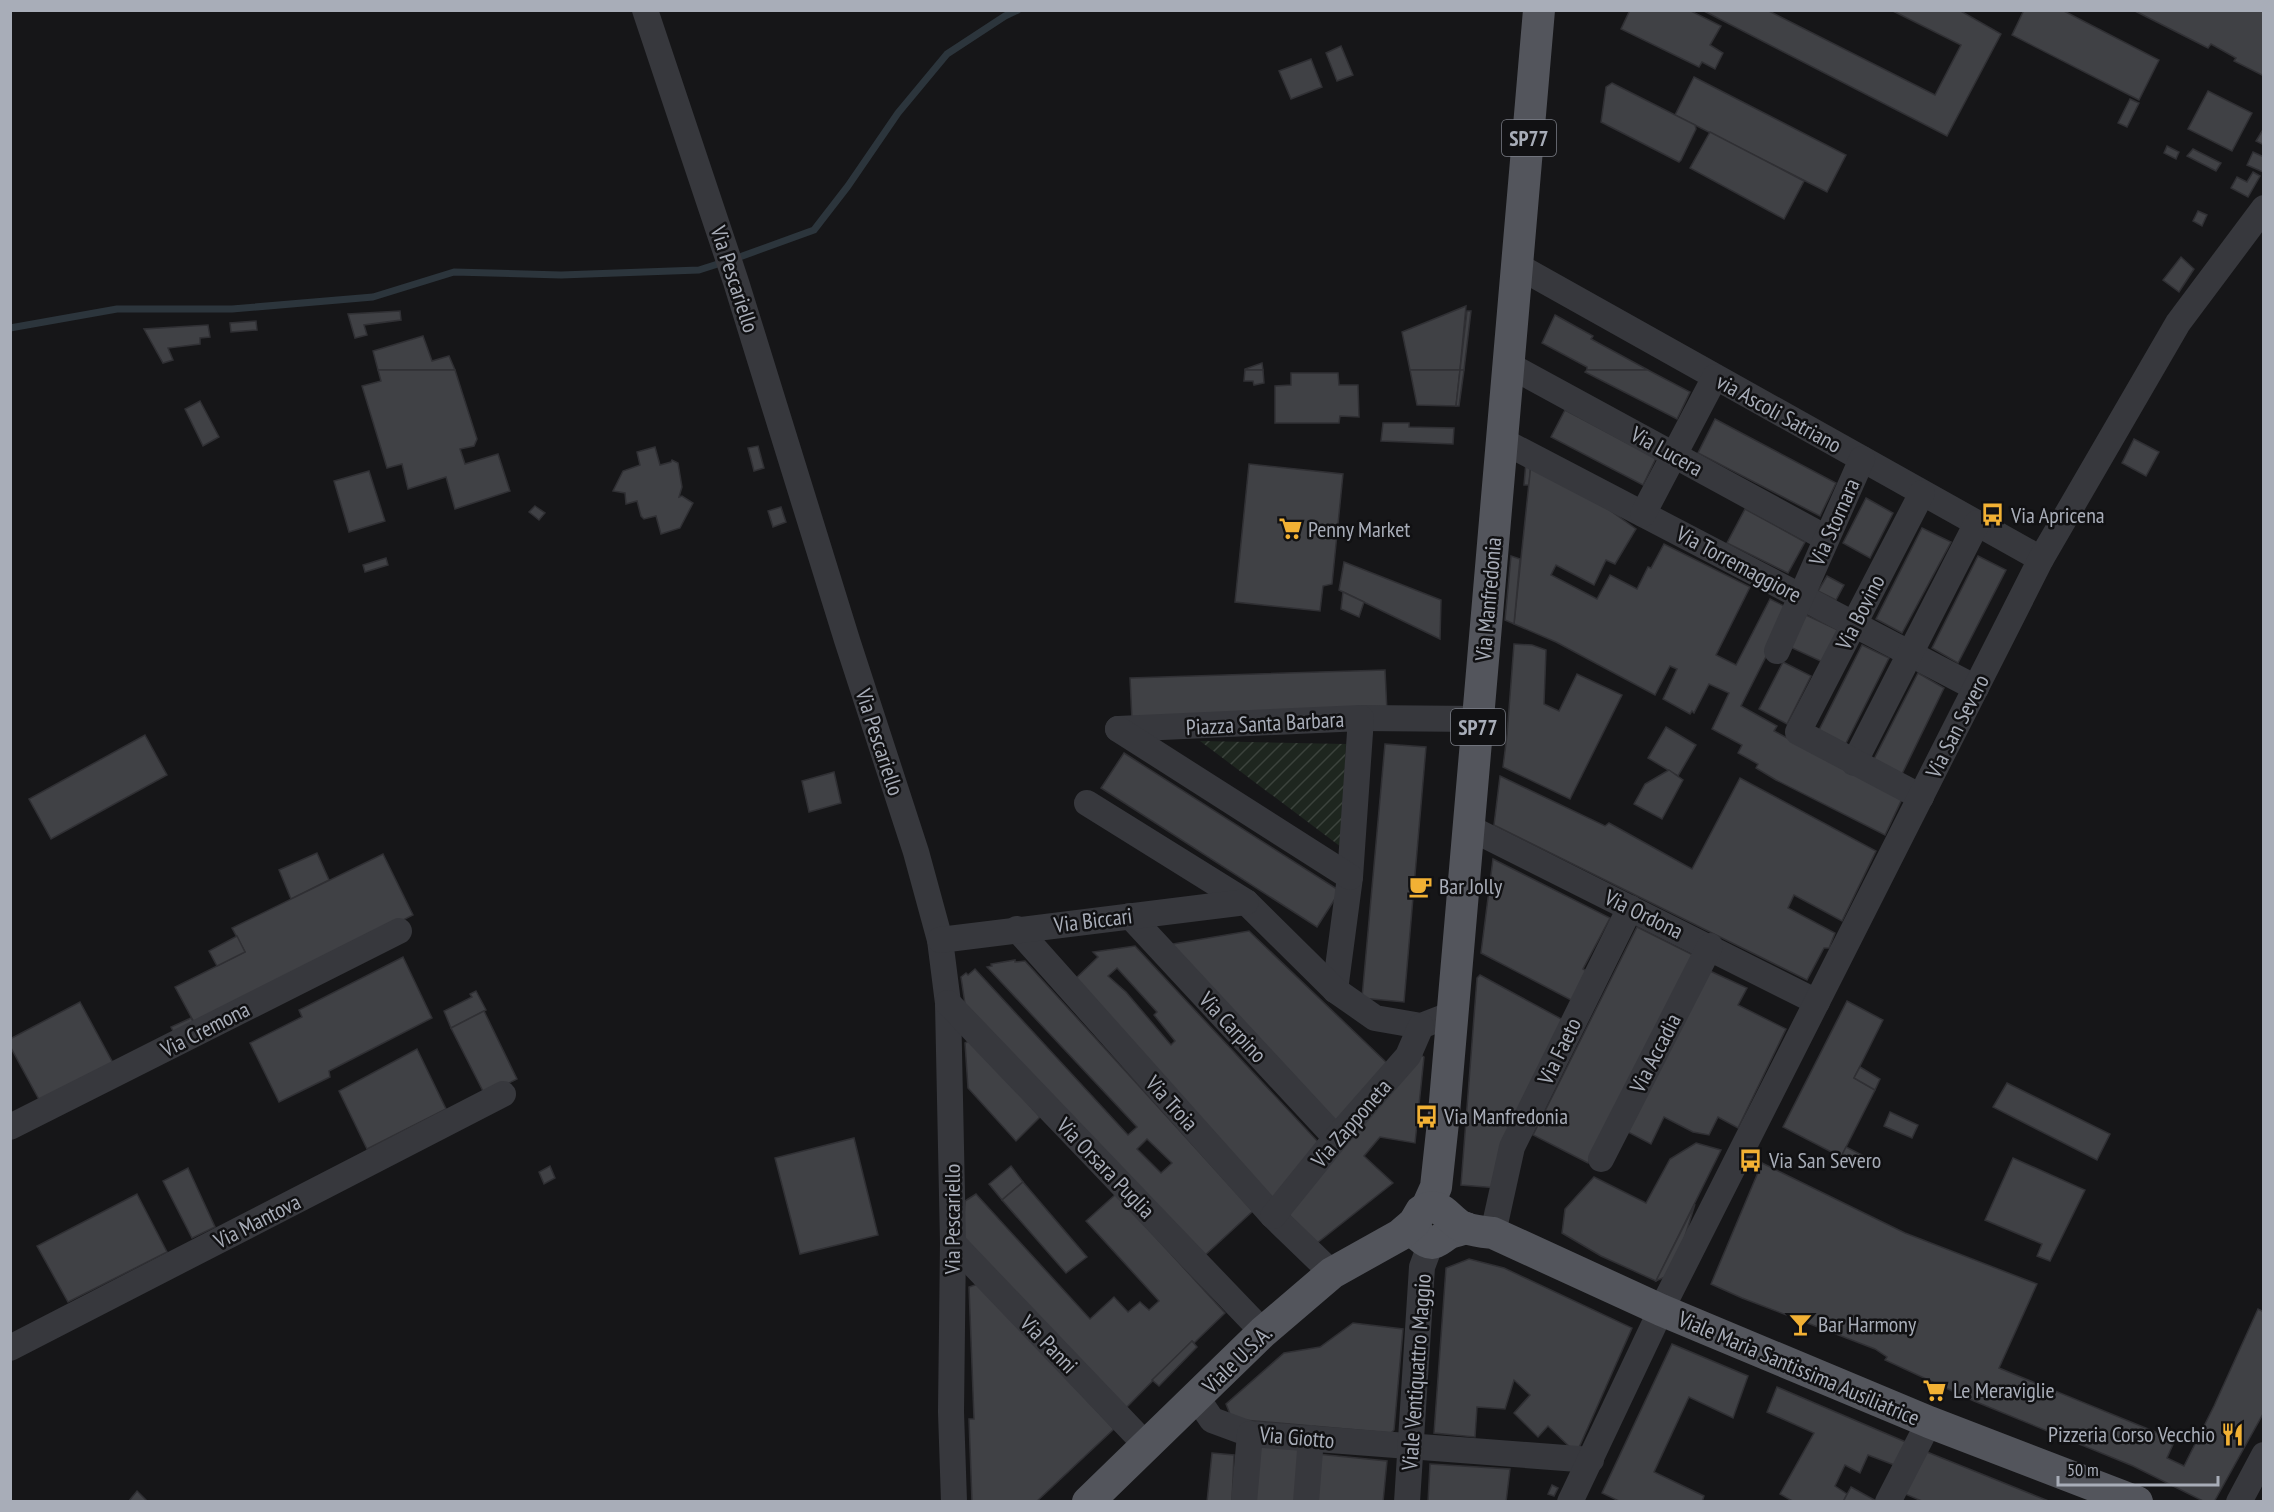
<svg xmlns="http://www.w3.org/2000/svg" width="2274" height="1512" viewBox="0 0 2274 1512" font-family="'PT Sans Narrow',sans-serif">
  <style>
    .garden { fill: url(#garden-furrows) }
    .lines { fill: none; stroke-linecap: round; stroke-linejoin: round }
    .stream { stroke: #2c353c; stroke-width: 7 }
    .building { fill: #404145; stroke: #303034; stroke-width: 1.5; fill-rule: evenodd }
    .minor { stroke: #37383d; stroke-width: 26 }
    .major { stroke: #53555c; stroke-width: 32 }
    .labels { text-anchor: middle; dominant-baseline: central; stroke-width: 5; stroke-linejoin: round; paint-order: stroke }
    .shield { fill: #111113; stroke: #7b7e86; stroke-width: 1.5 }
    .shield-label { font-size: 21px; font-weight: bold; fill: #a8adb8 }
    .street-label { font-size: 22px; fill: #a8adb8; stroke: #111113 }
    .poi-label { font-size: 22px; fill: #a8adb8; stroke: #111113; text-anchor: start }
  </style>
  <defs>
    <pattern id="garden-furrows" width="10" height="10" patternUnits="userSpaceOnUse" patternTransform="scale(1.5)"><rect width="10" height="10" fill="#1e261f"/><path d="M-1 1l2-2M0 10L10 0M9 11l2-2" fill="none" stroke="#3c433d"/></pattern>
  </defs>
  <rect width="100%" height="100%" fill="#161618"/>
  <polygon class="garden" points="1200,741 1346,744 1341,847"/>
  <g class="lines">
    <g class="stream">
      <polyline points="734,259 814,230 848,186 898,113 947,54 1005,16 1018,10"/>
      <polyline points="10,328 117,309 232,309 373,297 454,272 561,275 699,270 724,262"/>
    </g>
  </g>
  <g class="building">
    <polygon points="1630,10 1689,10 1721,26 1710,45 1723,53 1715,69 1702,62 1699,67 1621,29"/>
    <polygon points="1702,10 1767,10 1935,95 1961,45 1891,10 1959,10 2001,34 1947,136"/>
    <polygon points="2024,10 2062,10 2159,60 2139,100 2012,35"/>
    <polygon points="2133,10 2264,10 2264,76 2234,61 2236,58 2211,44 2208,48"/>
    <polygon points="1341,46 1353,75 1337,81 1326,53"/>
    <polygon points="1311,59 1322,87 1291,99 1279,71"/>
    <polygon points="1694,77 1846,155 1827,192 1675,115"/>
    <polygon points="1612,83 1695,125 1696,129 1681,160 1679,162 1601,122 1606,87"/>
    <polygon points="2208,91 2252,113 2232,151 2188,129"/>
    <polygon points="2130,99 2139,103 2127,127 2118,123"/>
    <polygon points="2264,128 2264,145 2256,141"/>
    <polygon points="1710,132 1804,181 1784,219 1690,168"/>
    <polygon points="2167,146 2179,152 2176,159 2164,153"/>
    <polygon points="2193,149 2221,163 2216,171 2187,156"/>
    <polygon points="2253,152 2264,157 2263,172 2247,165"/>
    <polygon points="2253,172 2260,176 2248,197 2231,188 2237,177 2247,182"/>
    <polygon points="2198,211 2207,215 2202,226 2193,221"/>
    <polygon points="2181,257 2194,269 2179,292 2163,280"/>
    <polygon points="1466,306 1460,370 1410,370 1402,332"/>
    <polygon points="400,311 401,320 364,325 367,335 355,338 348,314"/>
    <polygon points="1467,311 1471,311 1464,370 1460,370"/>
    <polygon points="1555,315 1593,336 1591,339 1648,370 1587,370 1587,367 1542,343"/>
    <polygon points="256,321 257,330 231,332 230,323"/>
    <polygon points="208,325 210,337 200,338 200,344 168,348 173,360 163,363 144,329"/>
    <polygon points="423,336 432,361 449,356 455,370 378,370 373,351"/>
    <polygon points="1262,363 1263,370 1245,370 1245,369"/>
    <polygon points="378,370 455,370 477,439 474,446 460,449 465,464 498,454 510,491 455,509 446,477 408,489 402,464 387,468 362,386 381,381"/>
    <polygon points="1245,370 1263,370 1264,383 1254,385 1253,381 1244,381"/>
    <polygon points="1410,370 1460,370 1456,406 1417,405"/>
    <polygon points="1460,370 1464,370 1459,406 1456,406"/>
    <polygon points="1587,370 1648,370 1690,392 1677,419 1585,372"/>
    <polygon points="1291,373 1338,373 1339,385 1358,385 1359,417 1340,416 1339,423 1275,423 1275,386 1291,385"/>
    <polygon points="200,401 219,437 203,446 185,409"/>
    <polygon points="1565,410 1656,458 1643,485 1551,437"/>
    <polygon points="1715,419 1836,483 1820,516 1698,453"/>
    <polygon points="1383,423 1409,423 1409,427 1454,428 1453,444 1381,441"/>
    <polygon points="2134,439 2159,452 2146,476 2122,463"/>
    <polygon points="758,446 764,468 754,471 748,448"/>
    <polygon points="655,447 660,465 671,462 672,460 678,463 682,487 679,497 682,496 693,503 680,528 661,534 656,516 644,519 641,516 637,501 626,504 625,493 613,491 623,471 640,465 637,452"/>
    <polygon points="1526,462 1531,464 1529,485 1524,485"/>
    <polygon points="1249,464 1343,474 1332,584 1323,586 1320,611 1235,602"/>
    <polygon points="1531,464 1608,509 1636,529 1615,564 1606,560 1594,585 1556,565 1551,575 1597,599 1610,575 1637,589 1648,567 1651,568 1664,544 1750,587 1716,655 1736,665 1770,599 1790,609 1741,706 1777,726 1774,731 1902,799 1885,835 1776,780 1756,768 1758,764 1738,753 1742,745 1712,729 1729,693 1709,684 1694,713 1692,711 1690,714 1663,699 1677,669 1670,666 1655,695 1556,642 1514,624"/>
    <polygon points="369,471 385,521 349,532 334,481"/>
    <polygon points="1866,498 1893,513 1870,558 1843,543"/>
    <polygon points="535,506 545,513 539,520 529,512"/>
    <polygon points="781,507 786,522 773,527 768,511"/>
    <polygon points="1745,509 1805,542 1788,573 1727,543"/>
    <polygon points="1922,528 1951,542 1902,633 1876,619"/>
    <polygon points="1511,556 1520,559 1514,624 1505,620"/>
    <polygon points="1978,556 2006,570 1958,663 1932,648"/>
    <polygon points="386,558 388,565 365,572 363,565"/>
    <polygon points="1344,562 1441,600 1440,639 1339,590"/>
    <polygon points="1827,576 1844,585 1836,600 1818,591"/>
    <polygon points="1343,592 1364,602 1359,617 1341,609"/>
    <polygon points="1806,615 1840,631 1825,663 1790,647"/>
    <polygon points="1514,644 1532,645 1546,650 1544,704 1559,711 1577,674 1622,695 1570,799 1503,767 1507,735"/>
    <polygon points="1862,645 1889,658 1842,751 1816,736"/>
    <polygon points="1783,662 1811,676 1787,724 1759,709"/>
    <polygon points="1385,670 1387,712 1132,720 1130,678"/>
    <polygon points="1918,673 1944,688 1899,780 1871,765"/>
    <polygon points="1666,727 1696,745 1678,776 1648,758"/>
    <polygon points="145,735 167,775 51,839 29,799"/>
    <polygon points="1385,744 1426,747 1404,1002 1362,998"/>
    <polygon points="1124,753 1340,891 1317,927 1101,788"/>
    <polygon points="1669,770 1683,780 1662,819 1634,804 1645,784"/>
    <polygon points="834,772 841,803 809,812 802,781"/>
    <polygon points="1500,776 1605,826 1609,823 1692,869 1740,778 1876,851 1842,921 1794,895 1788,908 1835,933 1829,948 1824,948 1807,980 1494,825"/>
    <polygon points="317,853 329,880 291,899 279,870"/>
    <polygon points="383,854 413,915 196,1026 175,987 245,952 232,928"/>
    <polygon points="1493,859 1610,918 1583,969 1591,973 1573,1001 1481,953"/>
    <polygon points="1637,927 1693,955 1606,1133 1588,1163 1533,1135"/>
    <polygon points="1249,931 1388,1064 1335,1130 1167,945"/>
    <polygon points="237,936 245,952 217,966 209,951"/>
    <path d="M1135 946 1320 1144 1275 1205 1074 980 1098 957 1093 952ZM1117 968 1157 1012 1154 1015 1175 1041 1171 1045 1126 992 1108 976Z"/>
    <polygon points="403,957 432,1018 329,1071 330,1077 279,1102 250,1043 302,1017 299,1010"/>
    <path d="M1015 960V962L1025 961 1253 1211 1203 1257 965 1004 961 977 966 973 968 975 975 969 1128 1135 1137 1127 987 967 992 966 991 964ZM1147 1139 1172 1163 1161 1173 1137 1149Z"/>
    <polygon points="1710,971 1747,988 1738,1005 1786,1029 1738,1128 1718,1117 1709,1135 1693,1132 1664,1117 1651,1144 1628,1132"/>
    <polygon points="1480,975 1565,1021 1498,1188 1461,1185 1477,978"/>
    <polygon points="476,991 486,1010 451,1028 444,1011 472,997 470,994"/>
    <polygon points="1847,1001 1883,1020 1854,1078 1875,1090 1841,1157 1783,1127"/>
    <polygon points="80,1002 113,1063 43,1107 10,1046 10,1039"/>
    <polygon points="484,1011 517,1079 485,1095 451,1028"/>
    <polygon points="191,1018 196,1026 175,1035 171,1027"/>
    <polygon points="971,1040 1040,1117 1016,1141 968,1088 965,1043"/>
    <polygon points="417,1049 446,1109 367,1149 339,1091"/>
    <polygon points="1421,1055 1424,1057 1415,1143 1380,1137 1364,1156 1393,1183 1317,1243 1287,1213"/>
    <polygon points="1860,1067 1880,1079 1875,1090 1854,1078"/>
    <polygon points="2007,1083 2110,1134 2097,1160 1993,1107"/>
    <polygon points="1890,1112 1918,1125 1912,1138 1884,1126"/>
    <polygon points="854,1138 878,1235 800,1254 775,1158"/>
    <polygon points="1696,1143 1721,1150 1656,1281 1601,1256 1562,1233 1565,1209 1594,1177 1646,1203 1670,1159"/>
    <polygon points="1846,1147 1866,1157 1860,1168 1841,1157"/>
    <polygon points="2013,1158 2085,1190 2050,1261 2037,1256 2042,1244 1985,1220"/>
    <polygon points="1762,1163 1905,1233 2037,1284 1999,1368 2175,1440 2167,1458 2184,1466 2214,1406 2258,1309 2264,1312 2264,1412 2214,1502 2205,1502 2133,1466 1974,1401 1885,1360 1887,1357 1875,1349 1742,1298 1711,1284"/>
    <polygon points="550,1166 555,1178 544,1184 539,1172"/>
    <polygon points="1011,1166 1023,1182 1002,1200 989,1184"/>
    <polygon points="188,1168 215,1227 192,1238 163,1181"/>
    <polygon points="1023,1182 1087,1257 1066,1273 1002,1200"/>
    <polygon points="137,1194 167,1252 68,1302 37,1246"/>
    <polygon points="976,1194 1090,1319 1114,1297 1128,1312 1140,1302 1149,1310 1159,1301 1086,1221 1116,1194 1225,1313 1194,1343 1192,1341 1122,1412 962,1245 965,1201"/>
    <polygon points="1695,1204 1682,1246 1665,1277 1656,1281"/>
    <polygon points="1469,1259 1504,1268 1632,1328 1577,1452 1575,1452 1548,1426 1538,1437 1514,1413 1530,1395 1514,1380 1505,1409 1477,1407 1475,1437 1434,1433 1446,1268"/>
    <polygon points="978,1284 1114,1429 1036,1502 972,1502 969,1419 974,1419 969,1287"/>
    <polygon points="1353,1323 1403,1329 1394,1430 1391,1433 1232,1419 1226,1404 1284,1353 1320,1347"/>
    <polygon points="1192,1341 1197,1347 1159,1386 1152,1380"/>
    <polygon points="1672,1344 1748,1376 1733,1418 1689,1397 1654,1472 1704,1496 1702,1502 1621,1502 1602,1493"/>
    <polygon points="1777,1387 1908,1443 1897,1466 1868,1455 1860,1473 1845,1465 1835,1486 1847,1494 1843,1502 1794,1502 1780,1494 1814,1433 1767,1412"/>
    <polygon points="1256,1445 1304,1449 1299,1502 1253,1502"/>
    <polygon points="1927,1452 2051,1502 1924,1502 1905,1494"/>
    <polygon points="1212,1453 1234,1455 1232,1502 1207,1502"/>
    <polygon points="1317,1454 1387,1461 1383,1502 1314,1502"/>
    <polygon points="1430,1464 1510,1469 1506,1502 1428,1502"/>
    <polygon points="1552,1485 1558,1488 1554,1496 1548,1494"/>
    <polygon points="1851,1487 1878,1502 1843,1502"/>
    <polygon points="137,1491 148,1502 128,1502"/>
  </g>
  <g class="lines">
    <g class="minor">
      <polyline points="645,10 736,282 847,640 916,852 940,940 948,1003 953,1243 951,1412 954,1502"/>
      <polyline points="1518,266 2041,559"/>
      <polyline points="1509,365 1826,538"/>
      <polyline points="1501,440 1976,688"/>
      <polyline points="1643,514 1715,377"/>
      <polyline points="1777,651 1862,459"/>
      <polyline points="1361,718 1479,719"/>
      <polyline points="1118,729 1361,718 1350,877 1335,990"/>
      <polyline points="1118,729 1350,877"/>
      <polyline points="1854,763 1977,523"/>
      <polyline points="1921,797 1798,732 1922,493"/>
      <polyline points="1087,803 1246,902 1335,990 1375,1018 1421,1026 1452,1014"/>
      <polyline points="1470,828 1817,1002"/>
      <polyline points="1130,916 1336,1138"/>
      <polyline points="1017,929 1273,1216 1332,1273"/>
      <polyline points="940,940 1246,902"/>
      <polyline points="948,1003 1263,1332"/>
      <polyline points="10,1127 399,931"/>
      <polyline points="1601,1159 1710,946"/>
      <polyline points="1273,1216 1336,1138 1408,1056 1421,1026"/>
      <polyline points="1493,1233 1512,1147 1630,908"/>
      <polyline points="953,1243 1146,1445"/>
      <polyline points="10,1348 503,1094"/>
      <polyline points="1197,1398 1212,1420 1250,1434 1591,1460"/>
      <polyline points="1244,1502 1250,1434"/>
      <polyline points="1306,1502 1311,1438"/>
      <polyline points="1407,1502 1422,1267 1431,1243"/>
      <polyline points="1570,1502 1661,1310 2041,559 2178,323 2264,208"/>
      <polyline points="1888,1502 1929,1422"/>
      <polyline points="2239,1502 2264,1455"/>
    </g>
    <g class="major">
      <polyline points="1427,1207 1436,1187 1444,1113 1539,10"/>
      <path d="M1414 1223 1419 1236C1434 1250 1437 1240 1450 1233 1455 1231 1461 1230 1466 1228"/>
      <path d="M1088 1502 1263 1332 1332 1273 1400 1235 1414 1223 1421 1211C1443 1199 1447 1221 1465 1228 1474 1231 1484 1232 1493 1233L1661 1310 1929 1422 2137 1502"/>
    </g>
  </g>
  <defs>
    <symbol id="bus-bare" viewBox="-9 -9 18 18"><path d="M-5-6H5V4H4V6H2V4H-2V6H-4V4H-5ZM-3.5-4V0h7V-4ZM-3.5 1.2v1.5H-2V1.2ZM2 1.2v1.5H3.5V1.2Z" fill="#f2b134" stroke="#111113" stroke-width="2.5" paint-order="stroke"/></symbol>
    <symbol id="supermarket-bare" viewBox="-9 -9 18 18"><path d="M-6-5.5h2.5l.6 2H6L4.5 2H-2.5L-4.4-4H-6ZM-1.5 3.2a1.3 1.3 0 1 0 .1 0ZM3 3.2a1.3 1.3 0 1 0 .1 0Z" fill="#f2b134" stroke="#111113" stroke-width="2.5" paint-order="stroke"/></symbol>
    <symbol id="cafe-bare" viewBox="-9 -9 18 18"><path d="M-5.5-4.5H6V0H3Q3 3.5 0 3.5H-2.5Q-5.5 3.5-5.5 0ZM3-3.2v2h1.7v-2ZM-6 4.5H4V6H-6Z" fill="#f2b134" stroke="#111113" stroke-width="2.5" paint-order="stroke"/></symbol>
    <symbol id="bar-bare" viewBox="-9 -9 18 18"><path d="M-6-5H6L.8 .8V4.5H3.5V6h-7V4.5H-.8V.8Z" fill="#f2b134" stroke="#111113" stroke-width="2.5" paint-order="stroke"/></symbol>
    <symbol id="restaurant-bare" viewBox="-9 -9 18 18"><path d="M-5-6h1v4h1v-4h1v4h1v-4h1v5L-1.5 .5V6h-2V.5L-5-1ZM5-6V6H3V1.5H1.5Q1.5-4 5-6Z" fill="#f2b134" stroke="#111113" stroke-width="2.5" paint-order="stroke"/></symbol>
  </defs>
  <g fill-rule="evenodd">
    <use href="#bus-bare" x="1976" y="498" width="33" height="33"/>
    <use href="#supermarket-bare" x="1274" y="512" width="33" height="33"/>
    <use href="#cafe-bare" x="1404" y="870" width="33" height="33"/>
    <use href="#bus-bare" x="1410" y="1100" width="33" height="33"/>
    <use href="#bus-bare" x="1734" y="1144" width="33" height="33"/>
    <use href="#bar-bare" x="1784" y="1308" width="33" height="33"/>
    <use href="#supermarket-bare" x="1918" y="1374" width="33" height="33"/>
    <use href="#restaurant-bare" x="2216" y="1418" width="33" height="33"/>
  </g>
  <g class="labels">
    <g class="shield">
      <rect x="1502" y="120" width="54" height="36" rx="4.5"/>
      <rect x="1451" y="709" width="54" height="36" rx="4.5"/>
    </g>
    <g class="shield-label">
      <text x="1529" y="138">SP77</text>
      <text x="1478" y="727">SP77</text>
    </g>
    <g class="street-label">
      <text transform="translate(735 279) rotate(72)">Via Pescariello</text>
      <text transform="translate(1779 413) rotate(29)">via Ascoli Satriano</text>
      <text transform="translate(1667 451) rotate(29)">Via Lucera</text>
      <text transform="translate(1834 522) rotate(-66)">Via Stornara</text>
      <text transform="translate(1739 564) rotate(28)">Via Torremaggiore</text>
      <text transform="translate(1488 599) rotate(-85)">Via Manfredonia</text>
      <text transform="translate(1860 612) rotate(-63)">Via Bovino</text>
      <text transform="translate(1265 723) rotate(-3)">Piazza Santa Barbara</text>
      <text transform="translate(1957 726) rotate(-63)">Via San Severo</text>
      <text transform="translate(880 742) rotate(72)">Via Pescariello</text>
      <text transform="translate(1644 914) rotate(26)">Via Ordona</text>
      <text transform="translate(1093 920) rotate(-7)">Via Biccari</text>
      <text transform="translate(1233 1027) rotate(47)">Via Carpino</text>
      <text transform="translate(205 1029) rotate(-27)">Via Cremona</text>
      <text transform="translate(1559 1051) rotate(-64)">Via Faeto</text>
      <text transform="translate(1655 1053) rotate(-63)">Via Accadia</text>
      <text transform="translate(1172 1103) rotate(48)">Via Troia</text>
      <text transform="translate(1351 1123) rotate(-49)">Via Zapponeta</text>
      <text transform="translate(1106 1168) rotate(46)">Via Orsara Puglia</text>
      <text transform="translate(952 1219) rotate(-90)">Via Pescariello</text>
      <text transform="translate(257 1221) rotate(-27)">Via Mantova</text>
      <text transform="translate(1049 1344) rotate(46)">Via Panni</text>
      <text transform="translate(1237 1359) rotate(-44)">Viale U.S.A.</text>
      <text transform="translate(1799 1368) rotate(23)">Viale Maria Santissima Ausiliatrice</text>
      <text transform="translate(1416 1372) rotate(-86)">Viale Ventiquattro Maggio</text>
      <text transform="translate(1297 1437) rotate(5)">Via Giotto</text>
    </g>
    <g class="poi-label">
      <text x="2011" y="515">Via Apricena</text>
      <text x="1308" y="529">Penny Market</text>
      <text x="1439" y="886">Bar Jolly</text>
      <text x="1444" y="1116">Via Manfredonia</text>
      <text x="1769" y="1160">Via San Severo</text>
      <text x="1818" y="1324">Bar Harmony</text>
      <text x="1953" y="1390">Le Meraviglie</text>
      <text x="2215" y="1434" text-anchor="end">Pizzeria Corso Vecchio</text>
    </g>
  </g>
  <rect width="2274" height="1512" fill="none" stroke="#a8adb8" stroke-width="24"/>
  <path d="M2058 1476v9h160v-9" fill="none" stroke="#a8adb8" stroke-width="3"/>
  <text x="2067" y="1476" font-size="18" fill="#a8adb8" stroke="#111113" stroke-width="4.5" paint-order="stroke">50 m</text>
</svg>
